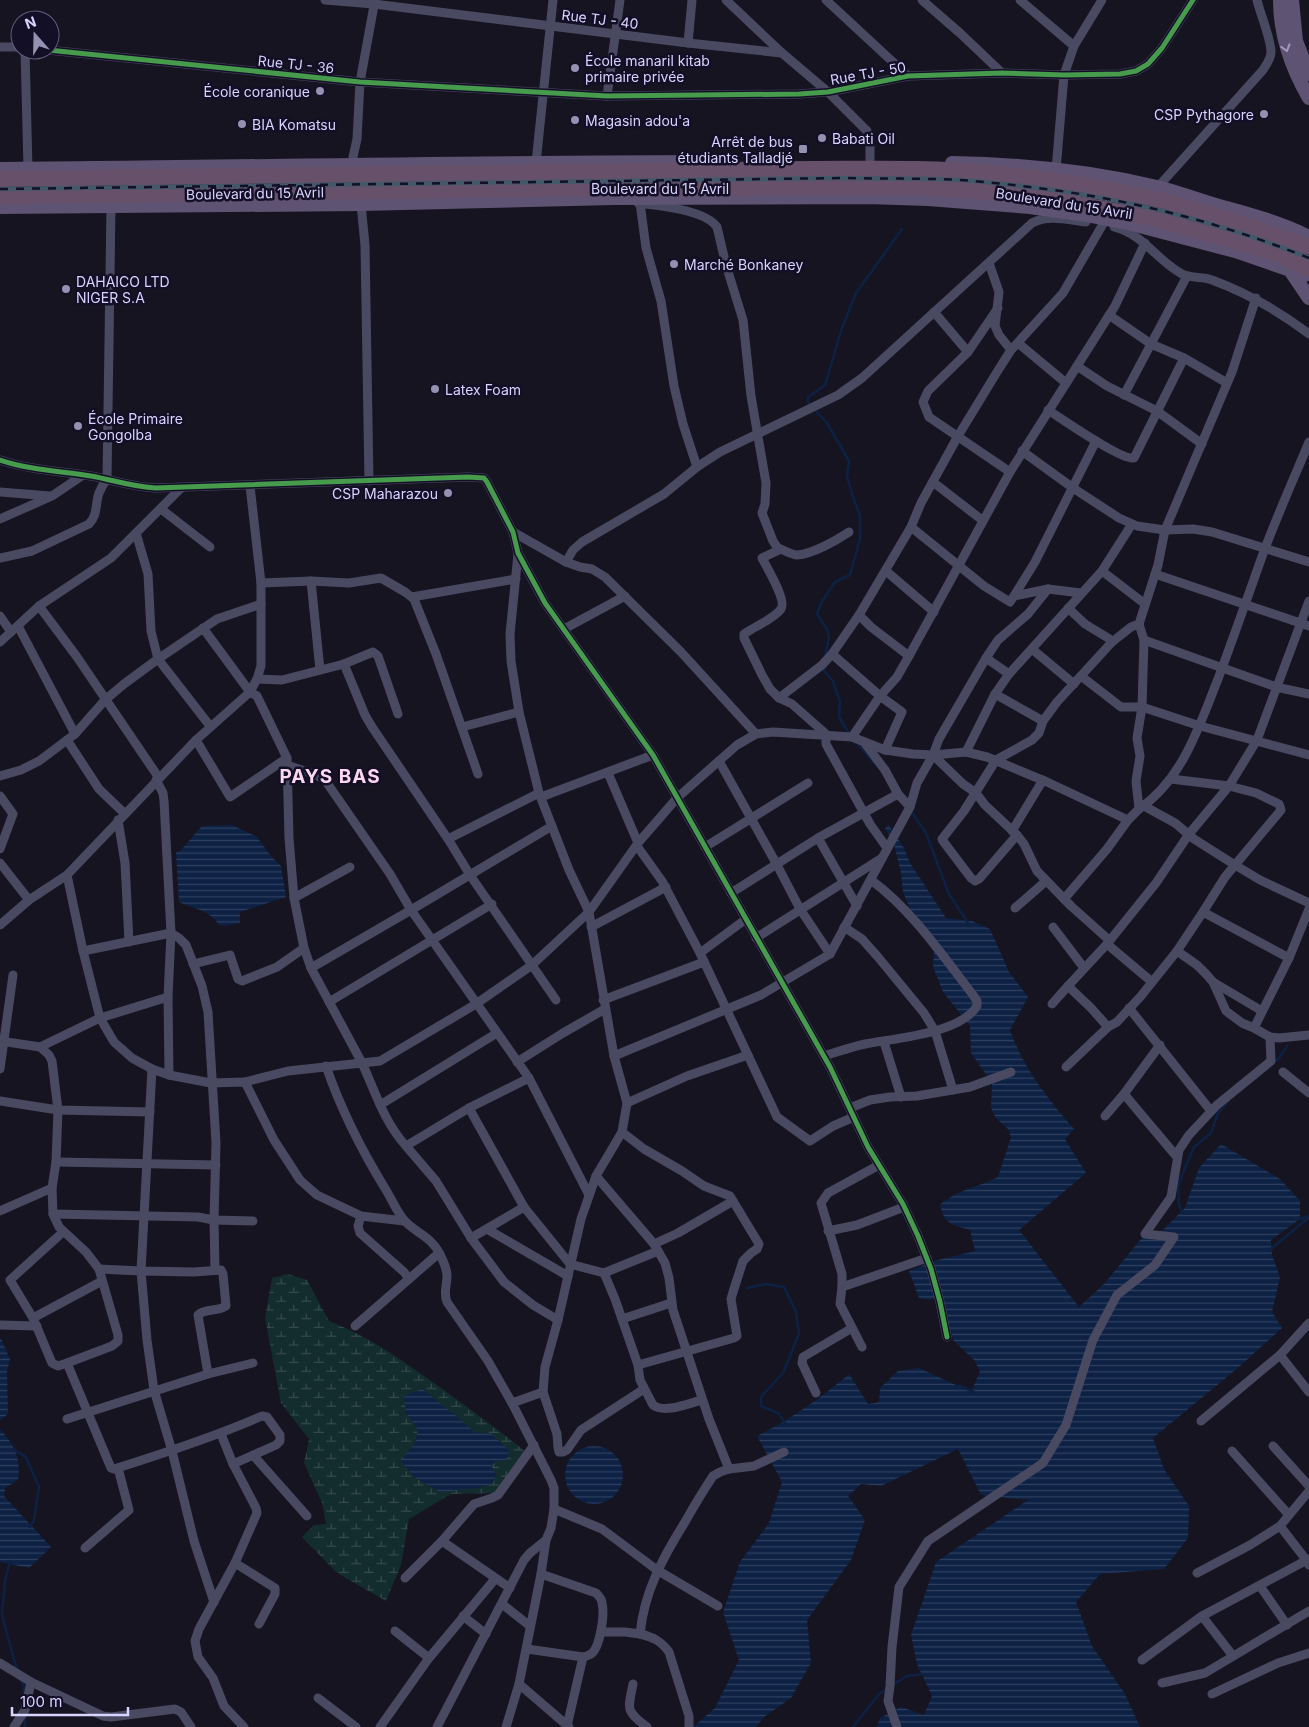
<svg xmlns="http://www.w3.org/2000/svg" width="1309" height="1727" viewBox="0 0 1309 1727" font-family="Inter,sans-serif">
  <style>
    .wetland { fill: url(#wetland-marsh) }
    .water { fill: url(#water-rules) }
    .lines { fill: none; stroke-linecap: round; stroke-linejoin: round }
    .stream { stroke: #0d2144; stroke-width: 2.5 }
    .street { stroke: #4a4962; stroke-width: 9 }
    .primary { stroke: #5e5373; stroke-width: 14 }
    .highway { stroke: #67516a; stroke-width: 16 }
    .rail-casing { stroke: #43596b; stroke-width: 4.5 }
    .rail { stroke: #130f26; stroke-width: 2.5; stroke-dasharray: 8; stroke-linecap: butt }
    .cycleway-casing { stroke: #130f26; stroke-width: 8 }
    .cycleway { stroke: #469c4c; stroke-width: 5 }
    .oneway { stroke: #a29ac0 }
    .poi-dot { fill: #9591b1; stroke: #130f26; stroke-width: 2 }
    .labels { text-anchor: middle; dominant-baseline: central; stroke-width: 5; stroke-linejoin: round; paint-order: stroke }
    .street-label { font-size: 14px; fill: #d9d4ff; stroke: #130f26 }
    .poi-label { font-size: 14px; fill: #d9d4ff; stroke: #130f26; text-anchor: start }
    .district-label { font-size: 19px; font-weight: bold; letter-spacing: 1px; fill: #ffd6f0; stroke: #130f26 }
  </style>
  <defs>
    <pattern id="wetland-marsh" width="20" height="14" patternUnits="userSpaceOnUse" patternTransform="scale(1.25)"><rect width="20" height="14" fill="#132c2d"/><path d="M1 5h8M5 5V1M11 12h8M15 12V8" fill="none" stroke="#354a4c"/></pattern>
    <pattern id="water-rules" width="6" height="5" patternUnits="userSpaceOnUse" patternTransform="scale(1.25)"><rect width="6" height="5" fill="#0d2144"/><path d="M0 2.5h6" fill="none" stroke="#304060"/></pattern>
  </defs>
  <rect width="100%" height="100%" fill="#161421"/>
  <path class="wetland" d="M288 1274 307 1280 329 1321C372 1338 403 1361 441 1388 470 1409 499 1430 527 1453L498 1493 451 1494 409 1519 401 1565 386 1601 337 1573 302 1537 314 1525 326 1524 322 1503 304 1463 309 1439 281 1403 265 1318 272 1278Z"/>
  <g class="water">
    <path d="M888 824 904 848 910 863 946 918 972 921 990 929 1009 972 1028 997 1010 1030C1023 1068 1048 1099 1074 1129L1065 1139 1086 1173 1019 1230 1079 1307 1104 1284 1145 1234 1162 1231 1185 1208 1199 1168 1221 1144 1280 1179 1300 1201V1219L1271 1240 1272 1255 1280 1277 1272 1312 1282 1328 1239 1367 1153 1438 1164 1469 1189 1506 1188 1538 1164 1569 1100 1574 1076 1602 1092 1646 1125 1694 1140 1727H877L880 1718 901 1707 924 1715 932 1696 917 1664 911 1635 936 1562 1028 1500 981 1495 958 1449 881 1486 861 1484 848 1496 865 1520 851 1560 807 1620 811 1663 791 1698 764 1717 756 1727H693L715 1708 739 1660 723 1612 740 1562 769 1523 782 1482 757 1436C791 1419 821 1398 849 1374L868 1404 879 1402 880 1388 898 1371 919 1368 971 1392 980 1371 974 1360 954 1341 939 1296 931 1300 919 1298 909 1271 934 1261 975 1251 970 1230C953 1225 944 1224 940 1205 956 1190 979 1187 998 1177L1011 1137 1008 1129 996 1118 991 1108 992 1083 971 1053 970 1026 943 992 933 967 934 949 911 911 903 892 901 873 893 840 885 829Z"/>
    <path d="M232 825 257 837 270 855 281 866 286 897 240 912V923L225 926 219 925C210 910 194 909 179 902L176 853 182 849 202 826Z"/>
    <polygon points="0,1337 10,1359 7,1372 8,1414 0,1420"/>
    <polygon points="422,1389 461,1420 474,1432 491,1434 509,1450 506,1461 496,1461 491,1466 496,1474 493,1483 479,1488 440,1492 414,1477 401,1461 415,1443 418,1430 406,1413 404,1396"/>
    <path d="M0 1429C15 1446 21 1457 18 1480L5 1488 4 1496 51 1547 29 1568 0 1562Z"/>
    <circle cx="594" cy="1475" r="29"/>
  </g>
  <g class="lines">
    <g class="stream">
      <polyline points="810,405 808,402 808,397 824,386 826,382 842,328 856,293 902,229"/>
      <polyline points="814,409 827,423 849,461 847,476 854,500 860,515 860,539 850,575 835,582 821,603 817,614 827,629 829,637 825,658"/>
      <polyline points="824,666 824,671 833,681 840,702 839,717 850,735"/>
      <polyline points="855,741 878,767"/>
      <polyline points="911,811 926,833 949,894 968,923"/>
      <polyline points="1273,1063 1278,1059 1287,1046"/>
      <polyline points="1182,1213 1179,1204 1178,1186 1187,1163 1194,1147 1211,1133 1218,1113 1229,1100"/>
      <polyline points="1300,1219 1309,1216"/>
      <polyline points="1270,1250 1309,1217"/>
      <polyline points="747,1288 766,1284 784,1287 796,1312 799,1334 783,1373 761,1397 761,1406 778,1413 786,1424"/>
      <polyline points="956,1386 960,1386 974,1392"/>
      <polyline points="13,1449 26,1457 39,1487 34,1520 30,1527"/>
      <polyline points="10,1561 5,1581 2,1615 17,1670"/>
      <polyline points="21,1680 24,1686 24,1694"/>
      <polyline points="894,1684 907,1676 923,1674"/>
      <polyline points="25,1717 25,1727"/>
      <polyline points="853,1727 879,1694 887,1689"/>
    </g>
    <g class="street">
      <polyline points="325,0 374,4 688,43 782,53"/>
      <polyline points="726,0 782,53 828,92 867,131 870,142 870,161"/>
      <polyline points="826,0 908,76"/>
      <polyline points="922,0 961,34 1002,73"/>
      <polyline points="1020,0 1074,46"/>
      <polyline points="688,43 692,0"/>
      <polyline points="0,47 20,47"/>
      <polyline points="25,50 28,169"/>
      <polyline points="48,50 360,82 607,96 799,94 828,92 908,76 1002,73 1064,75 1120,74 1136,71 1148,64 1162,48 1193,0"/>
      <polyline points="607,96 620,0"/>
      <polyline points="536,163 553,0"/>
      <polyline points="354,165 353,157 357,139 360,82 375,0"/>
      <polyline points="1056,170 1064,75 1074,46 1102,0"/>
      <path d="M1157 188 1263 70C1266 65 1271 59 1271 52 1271 39 1260 13 1257 0"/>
      <path d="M638 203C658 206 704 209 717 227L726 265 743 320 751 396 766 483 765 504 762 513 773 541 779 550 762 558C767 568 787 600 781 609 775 618 756 626 747 632L744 634V638L762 675 770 689 779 698 792 704 826 734V744L870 824 887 848"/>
      <polyline points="640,203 646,248 661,301 674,386 683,424 697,467"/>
      <polyline points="361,204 365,245 369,481"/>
      <path d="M1114 227C1145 235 1156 260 1182 274 1192 279 1203 276 1212 280 1247 293 1279 311 1309 334"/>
      <polyline points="989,263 999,292 995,326 999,335 1011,350"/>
      <polyline points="998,308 968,352 928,391 923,402 929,417 1010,472"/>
      <polyline points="934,312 968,352"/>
      <polyline points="1109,315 1151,344 1184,358 1227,383"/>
      <polyline points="1018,343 1066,383"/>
      <polyline points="1077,366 1107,386 1157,411 1202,444"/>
      <polyline points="1124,395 1187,276"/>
      <path d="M1048 410C1062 419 1122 461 1134 458L1184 358"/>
      <polyline points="1022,451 1073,488 1119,518 1137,526 1165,530 1193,529 1212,532 1309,562"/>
      <path d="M0 460C30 470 60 471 91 476 113 480 133 487 156 488L468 477 484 478 487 482 513 532 518 553 545 603 653 755 830 1067 868 1147 903 1204 918 1236 931 1269 940 1302 947 1337"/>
      <polyline points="933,482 982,520"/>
      <polyline points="0,492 50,496"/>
      <polyline points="161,509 210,547"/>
      <polyline points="0,519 52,496 83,475"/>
      <polyline points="911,527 984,586 1010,602 1014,596 1048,589 1081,593"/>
      <polyline points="513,532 566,562 580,567 592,569 605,577 681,652 756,734"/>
      <polyline points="136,533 148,574 151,631 158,659 210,726"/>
      <path d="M778 548C784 550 792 555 797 555 813 554 837 540 849 532"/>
      <polyline points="518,554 510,634 511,661 519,712 539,793 569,870 589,912 614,1056 627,1103 622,1132 596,1176 581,1219 558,1320 545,1367 543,1392 557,1434 558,1448 559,1452 563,1452 567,1450 581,1430 644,1389"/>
      <path d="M0 558 32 551 89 524C98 515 95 504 99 493 101 488 104 483 107 479L111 206"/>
      <path d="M566 562 573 550 582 542 664 494 697 467 720 452 838 395 862 378 1032 223C1048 214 1069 220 1086 222"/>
      <polyline points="886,571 934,612"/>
      <polyline points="1102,571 1145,604"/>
      <polyline points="1155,574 1309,626"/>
      <polyline points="311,581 320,670"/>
      <polyline points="261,583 311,581 349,583 381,578 405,592 414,599 436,654 478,774"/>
      <polyline points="1014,596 1035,562 1096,441"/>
      <polyline points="412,597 516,579"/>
      <polyline points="39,606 77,657 159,778"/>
      <polyline points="1068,608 1085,624 1108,638 1112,642"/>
      <polyline points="859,615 871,627 909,656"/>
      <polyline points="0,616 11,632"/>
      <polyline points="1139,624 1144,640 1142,707 1200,726 1309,755"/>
      <polyline points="18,626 75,734"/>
      <polyline points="203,628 250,692 257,696 287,758 289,838 294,898 304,948 311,968 362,1063 288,1071 245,1082"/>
      <polyline points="564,629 625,596"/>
      <polyline points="1144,640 1276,687 1309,694"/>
      <polyline points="0,642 39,606 111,558 181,488"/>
      <polyline points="1032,649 1074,684"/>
      <polyline points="832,654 880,696 902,712 885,750"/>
      <polyline points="986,658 998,640 1028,614 1048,589"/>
      <polyline points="344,664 365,715 372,727 448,839 470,875 556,1000"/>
      <polyline points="1009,674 986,658 939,739 933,755 963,784 976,793 985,805 1017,835 1024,844 1037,871 1071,906 1109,940"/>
      <path d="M1081 676 1121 707H1142L1137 738 1140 756 1136 781 1139 809C1183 779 1199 726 1218 679 1234 636 1249 593 1264 551 1278 514 1294 478 1309 442"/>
      <polyline points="257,679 282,680 344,664 373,652 378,656 398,714"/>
      <polyline points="995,694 1043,721"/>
      <polyline points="779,698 822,665 832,654 859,615 911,527 921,503 958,436 997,372 1011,350 1063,293 1103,224"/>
      <polyline points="462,727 519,712"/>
      <polyline points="852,737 880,696 897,677 909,656 1010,472 1115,306 1145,243"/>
      <polyline points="67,740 99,789 124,813"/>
      <polyline points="196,740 230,797 287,758"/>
      <polyline points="966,752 995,694 1009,674 1102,571 1132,524"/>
      <polyline points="719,761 776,863 800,909 830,954"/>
      <polyline points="287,765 316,775 325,780 390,874 411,910 529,1078 589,1195"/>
      <polyline points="608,773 638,843"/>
      <polyline points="0,776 21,770 39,761 75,734 105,700 124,684 158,659 217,619 261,604"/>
      <polyline points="1171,779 1229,786 1256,793 1279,804 1281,810 1225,877 1203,912 1289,958"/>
      <polyline points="0,796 13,814 0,849"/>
      <polyline points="541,797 653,755"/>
      <polyline points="1144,806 1175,823 1194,839 1235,865 1260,880 1309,903"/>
      <polyline points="910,807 917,783 933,755"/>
      <polyline points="118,820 125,863 129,942"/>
      <polyline points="1012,831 1043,780"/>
      <polyline points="1017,835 979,879 975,881 971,878 943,841 942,839 964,811 996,760 1032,740 1039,733 1043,721 1057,702 1112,642 1131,627 1139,624 1158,565 1165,530 1232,372 1256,298"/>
      <polyline points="818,838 857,906"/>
      <polyline points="448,839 539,793"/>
      <polyline points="637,846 662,881 700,953 777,1117 810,1141 833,1126 854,1117"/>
      <polyline points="705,847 808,783"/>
      <polyline points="0,863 29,900"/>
      <polyline points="67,875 83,951 100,1018 114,1042 132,1058 152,1069 169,1075 211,1083 245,1082 274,1140 300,1180 309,1188 317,1195 361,1216 404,1221"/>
      <polyline points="731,893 818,838 898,794"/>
      <polyline points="294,898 350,867"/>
      <polyline points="1064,899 1107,849 1128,820 1139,809"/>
      <polyline points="1015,908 1046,881"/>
      <polyline points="0,925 29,900 67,875 196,740 250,692 257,679 261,666 261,583 250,486"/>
      <polyline points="591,927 666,887"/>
      <polyline points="844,927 862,939 878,957 924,1013 935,1031 953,1090"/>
      <polyline points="1053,927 1084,968"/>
      <polyline points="756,938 882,858"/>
      <polyline points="1107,944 1152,982"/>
      <polyline points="83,951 171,933 179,938 186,945 202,986 208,1012 216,1143 214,1220 215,1270"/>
      <polyline points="1177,951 1197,965 1206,974 1213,982 1226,1011 1242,1023 1254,1028 1270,1037 1279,1038 1309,1035"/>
      <polyline points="700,953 746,919"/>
      <polyline points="193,964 230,955 238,979 242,981 277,967 304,948"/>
      <polyline points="311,968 411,910 552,826"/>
      <polyline points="1213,982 1262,1011"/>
      <polyline points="168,997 169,1075"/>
      <polyline points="603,1000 704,962"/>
      <polyline points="329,1002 492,904"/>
      <polyline points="1052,1004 1068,986"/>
      <polyline points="1129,1008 1211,1111"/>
      <polyline points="1108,1027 1091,1008 1068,986 1107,944 1156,883 1189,834 1229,786 1257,740 1309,601"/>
      <polyline points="1254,1028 1289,958 1309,909"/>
      <polyline points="0,1041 40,1047 100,1018 168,997 171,933 164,801 163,793 156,780"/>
      <polyline points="884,1042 901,1097"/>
      <polyline points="40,1047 49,1055 52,1061 58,1110 56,1162 52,1188 53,1214 59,1227 86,1252 99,1269 118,1335 118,1341 112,1346 67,1363"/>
      <polyline points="614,1056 761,995 830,954 910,807 898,794 885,770 864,742"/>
      <path d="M824 1056C837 1052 851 1047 865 1044 895 1038 960 1034 977 1006V1001L973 995C943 956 911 909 871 880"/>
      <polyline points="517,1062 563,1033 605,1009"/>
      <path d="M326 1066C341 1110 362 1151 386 1190 392 1200 397 1212 404 1220 415 1233 430 1235 440 1254 443 1261 447 1268 447 1276 447 1286 443 1293 447 1302L488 1361 512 1403 551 1480 554 1488V1509L551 1528 546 1540 541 1574 519 1684 506 1727"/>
      <polyline points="1066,1067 1108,1027 1117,1022 1141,996 1177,951 1203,912"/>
      <polyline points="0,1069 13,975"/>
      <polyline points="1283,1072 1309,1093"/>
      <polyline points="529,1078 469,1108 406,1146 436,1181 471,1238 504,1282 533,1305 558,1320"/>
      <polyline points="1124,1094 1177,1157"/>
      <polyline points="0,1101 58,1110 150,1112"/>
      <polyline points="627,1103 687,1076 748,1055"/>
      <polyline points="380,1105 497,1033"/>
      <path d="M469 1108 524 1207 570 1264 604 1273 615 1299 638 1365 640 1380 653 1405C665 1414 689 1403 702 1400"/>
      <polyline points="850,1108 870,1100 890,1097 917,1096 970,1087 1011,1072"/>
      <polyline points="1105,1116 1124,1094 1160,1045"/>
      <polyline points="622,1132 644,1149 682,1171 704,1186 730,1196 759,1244 757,1249 751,1253 743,1261 733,1292 731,1299 737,1336 734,1338 638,1365"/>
      <path d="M406 1146C384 1122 375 1091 362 1063L380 1061 476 1004 532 965 589 912 638 843 677 798 737 745 756 734 773 732 852 737 885 750 913 754 933 755 966 752 987 757 1047 782 1128 820"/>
      <polyline points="56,1162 216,1165"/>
      <path d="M596 1176 654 1244 665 1263 669 1278 673 1310 709 1419 729 1469 720 1472 713 1476C703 1491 694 1506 685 1522 663 1557 644 1592 640 1634 653 1637 661 1641 669 1652L689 1716V1727"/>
      <polyline points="0,1211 52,1188"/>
      <polyline points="53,1214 198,1217 214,1220 253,1221"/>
      <polyline points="487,1229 568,1276"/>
      <polyline points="828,1231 857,1225 904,1207"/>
      <path d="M63 1232 10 1280 33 1318 52 1363 58 1366 67 1363 111 1468 114 1469C165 1453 214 1437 262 1416L267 1417 280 1435V1441L276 1445 233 1464"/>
      <polyline points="471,1238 524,1207"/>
      <polyline points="654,1244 678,1233 733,1201"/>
      <polyline points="99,1269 141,1271 147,1340 154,1390 172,1451 194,1541 214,1602"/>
      <polyline points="604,1273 658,1251"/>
      <polyline points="409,1279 439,1253"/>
      <polyline points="842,1287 927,1258"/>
      <polyline points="33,1318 102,1281"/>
      <polyline points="622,1319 671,1303"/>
      <polyline points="0,1325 37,1326"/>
      <polyline points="355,1326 409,1279 404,1272 360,1233 358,1226 361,1216"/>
      <polyline points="862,1347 840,1304 842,1287 842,1274 821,1203 828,1193 879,1165"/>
      <polyline points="1280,1355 1309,1392"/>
      <polyline points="208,1374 253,1363"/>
      <polyline points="816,1393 802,1363 803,1357 852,1328"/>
      <polyline points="512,1403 543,1392"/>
      <path d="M67 1419 208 1374 198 1315C205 1308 217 1312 226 1306L223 1274 221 1270 194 1272 141 1271 152 1069"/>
      <polyline points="1201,1421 1280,1355 1309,1323"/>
      <polyline points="221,1434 233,1464 256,1508 257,1513 235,1563 199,1629 195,1641 198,1657 213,1678 224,1706 244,1727"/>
      <polyline points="1273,1446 1309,1486"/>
      <polyline points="1232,1451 1289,1515"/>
      <polyline points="253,1455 307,1516"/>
      <polyline points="729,1469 754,1466 784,1452"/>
      <polyline points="554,1509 602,1529 657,1570 718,1606"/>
      <polyline points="442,1541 510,1588"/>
      <polyline points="85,1548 129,1510 118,1468"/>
      <polyline points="235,1563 275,1588 275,1594 259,1624"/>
      <polyline points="1309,1565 1304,1557 1280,1526 1309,1491"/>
      <polyline points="1197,1573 1250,1545 1280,1526"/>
      <polyline points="405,1578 442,1541 474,1504 492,1498 498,1495 534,1445"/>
      <polyline points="1260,1586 1287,1625"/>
      <polyline points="502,1604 530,1626"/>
      <polyline points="463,1616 486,1634"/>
      <polyline points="1202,1616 1233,1656"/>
      <polyline points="395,1631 429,1658"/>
      <polyline points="601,1632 625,1632 640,1634"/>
      <path d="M527 1649 583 1657C585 1657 589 1655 591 1654 600 1648 605 1614 602 1603 602 1599 599 1596 596 1593L541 1574"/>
      <polyline points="1142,1660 1202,1616 1309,1559"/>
      <polyline points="0,1663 31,1682 103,1716 111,1717 175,1709 181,1712 191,1727"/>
      <polyline points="1162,1683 1205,1673 1309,1611"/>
      <polyline points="519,1684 569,1727"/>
      <path d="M633 1684C628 1709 625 1711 647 1727"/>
      <polyline points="1212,1694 1278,1663 1309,1653"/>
      <polyline points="318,1698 356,1727"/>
      <polyline points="567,1726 583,1657"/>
      <polyline points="14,1727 25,1710 31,1682"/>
      <polyline points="380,1727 429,1658 495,1579"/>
      <polyline points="437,1727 524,1560 530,1553 546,1540"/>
      <polyline points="897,1727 888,1701 890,1686 892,1647 899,1587 928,1541 1043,1463 1066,1425 1093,1340 1117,1295 1155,1265 1174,1237 1145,1234 1171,1197 1179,1150 1189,1135 1217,1105 1271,1061 1270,1037"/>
    </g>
    <g class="primary">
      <path d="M1280 0C1280 36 1291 67 1309 98"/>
      <polyline points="1292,0 1296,41 1309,74"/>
      <path d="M952 163C1020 164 1090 171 1157 187 1178 192 1198 200 1219 206 1249 214 1281 223 1309 237"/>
      <path d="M0 169C241 167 482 162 723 162"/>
      <polyline points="0,207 361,204 614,198 868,197 928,199 1030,207 1086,215 1132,224 1235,251 1305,275"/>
      <polyline points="1292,273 1309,298"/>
    </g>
    <g class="highway">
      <path d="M0 179 810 169C869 169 930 167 989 173 1041 178 1094 186 1146 197 1202 209 1255 229 1309 247"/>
      <polyline points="0,196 603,188 913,187 966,190 1043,197 1152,218 1256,247 1280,255 1309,269"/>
    </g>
    <defs>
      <path id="rail" d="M0 189 846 178C884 179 922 178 960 180 991 182 1022 186 1054 190 1144 203 1224 224 1309 258"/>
    </defs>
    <use href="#rail" class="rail-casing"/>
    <use href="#rail" class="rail"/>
    <defs>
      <g id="cycleway">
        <polyline points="48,50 360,82 607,96 799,94 828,92 908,76 1002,73 1064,75 1120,74 1136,71 1148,64 1162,48 1193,0"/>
        <path d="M0 460C30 470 60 471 91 476 113 480 133 487 156 488L468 477 484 478 487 482 513 532 518 553 545 603 653 755 830 1067 868 1147 903 1204 918 1236 931 1269 940 1302 947 1337"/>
      </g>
    </defs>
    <use href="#cycleway" class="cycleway-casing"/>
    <use href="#cycleway" class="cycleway"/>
  </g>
  <defs><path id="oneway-chevron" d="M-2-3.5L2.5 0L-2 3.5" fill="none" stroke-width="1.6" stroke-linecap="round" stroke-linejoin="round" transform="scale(1.25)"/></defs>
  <use class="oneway" href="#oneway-chevron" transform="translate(1286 48) rotate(74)"/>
  <g class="poi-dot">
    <circle cx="575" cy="68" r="5"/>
    <circle cx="320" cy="91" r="5"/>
    <circle cx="1264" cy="114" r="5"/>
    <circle cx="575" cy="120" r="5"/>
    <circle cx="242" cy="124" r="5"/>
    <circle cx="822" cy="138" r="5"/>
    <rect x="798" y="144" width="10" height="10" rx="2.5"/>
    <circle cx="674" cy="264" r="5"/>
    <circle cx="66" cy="289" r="5"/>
    <circle cx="435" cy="389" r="5"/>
    <circle cx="78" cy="426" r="5"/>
    <circle cx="448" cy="493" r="5"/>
  </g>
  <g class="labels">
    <g class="street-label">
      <text transform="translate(600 19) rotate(7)">Rue TJ - 40</text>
      <text transform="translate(296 64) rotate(6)">Rue TJ - 36</text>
      <text transform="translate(868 73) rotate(-10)">Rue TJ - 50</text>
      <text x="660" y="188">Boulevard du 15 Avril</text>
      <text transform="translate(255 193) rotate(-1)">Boulevard du 15 Avril</text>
      <text transform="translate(1064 203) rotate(9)">Boulevard du 15 Avril</text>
    </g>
    <g class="poi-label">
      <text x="585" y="60">École manaril kitab<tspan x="585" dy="16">primaire privée</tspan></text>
      <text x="310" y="91" text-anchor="end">École coranique</text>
      <text x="1254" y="114" text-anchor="end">CSP Pythagore</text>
      <text x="585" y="120">Magasin adou'a</text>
      <text x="252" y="124">BIA Komatsu</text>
      <text x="832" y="138">Babati Oil</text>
      <text x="793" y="141" text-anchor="end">Arrêt de bus<tspan x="793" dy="16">étudiants Talladjé</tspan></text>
      <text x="684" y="264">Marché Bonkaney</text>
      <text x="76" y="281">DAHAICO LTD<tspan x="76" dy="16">NIGER S.A</tspan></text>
      <text x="445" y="389">Latex Foam</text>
      <text x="88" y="418">École Primaire<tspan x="88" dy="16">Gongolba</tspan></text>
      <text x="438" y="493" text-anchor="end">CSP Maharazou</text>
    </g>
    <g class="district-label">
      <text x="330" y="776">PAYS BAS</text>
    </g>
  </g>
  <g transform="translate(35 35) rotate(340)"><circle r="24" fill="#130f26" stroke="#625e7d"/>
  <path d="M0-4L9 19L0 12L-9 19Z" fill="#9591b1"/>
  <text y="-8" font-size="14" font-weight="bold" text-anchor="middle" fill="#d9d4ff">N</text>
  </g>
  <path d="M12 1707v8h116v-8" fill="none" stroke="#d9d4ff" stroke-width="2.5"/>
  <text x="20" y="1707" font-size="15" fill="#d9d4ff" stroke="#130f26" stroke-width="4" paint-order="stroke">100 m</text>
</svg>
